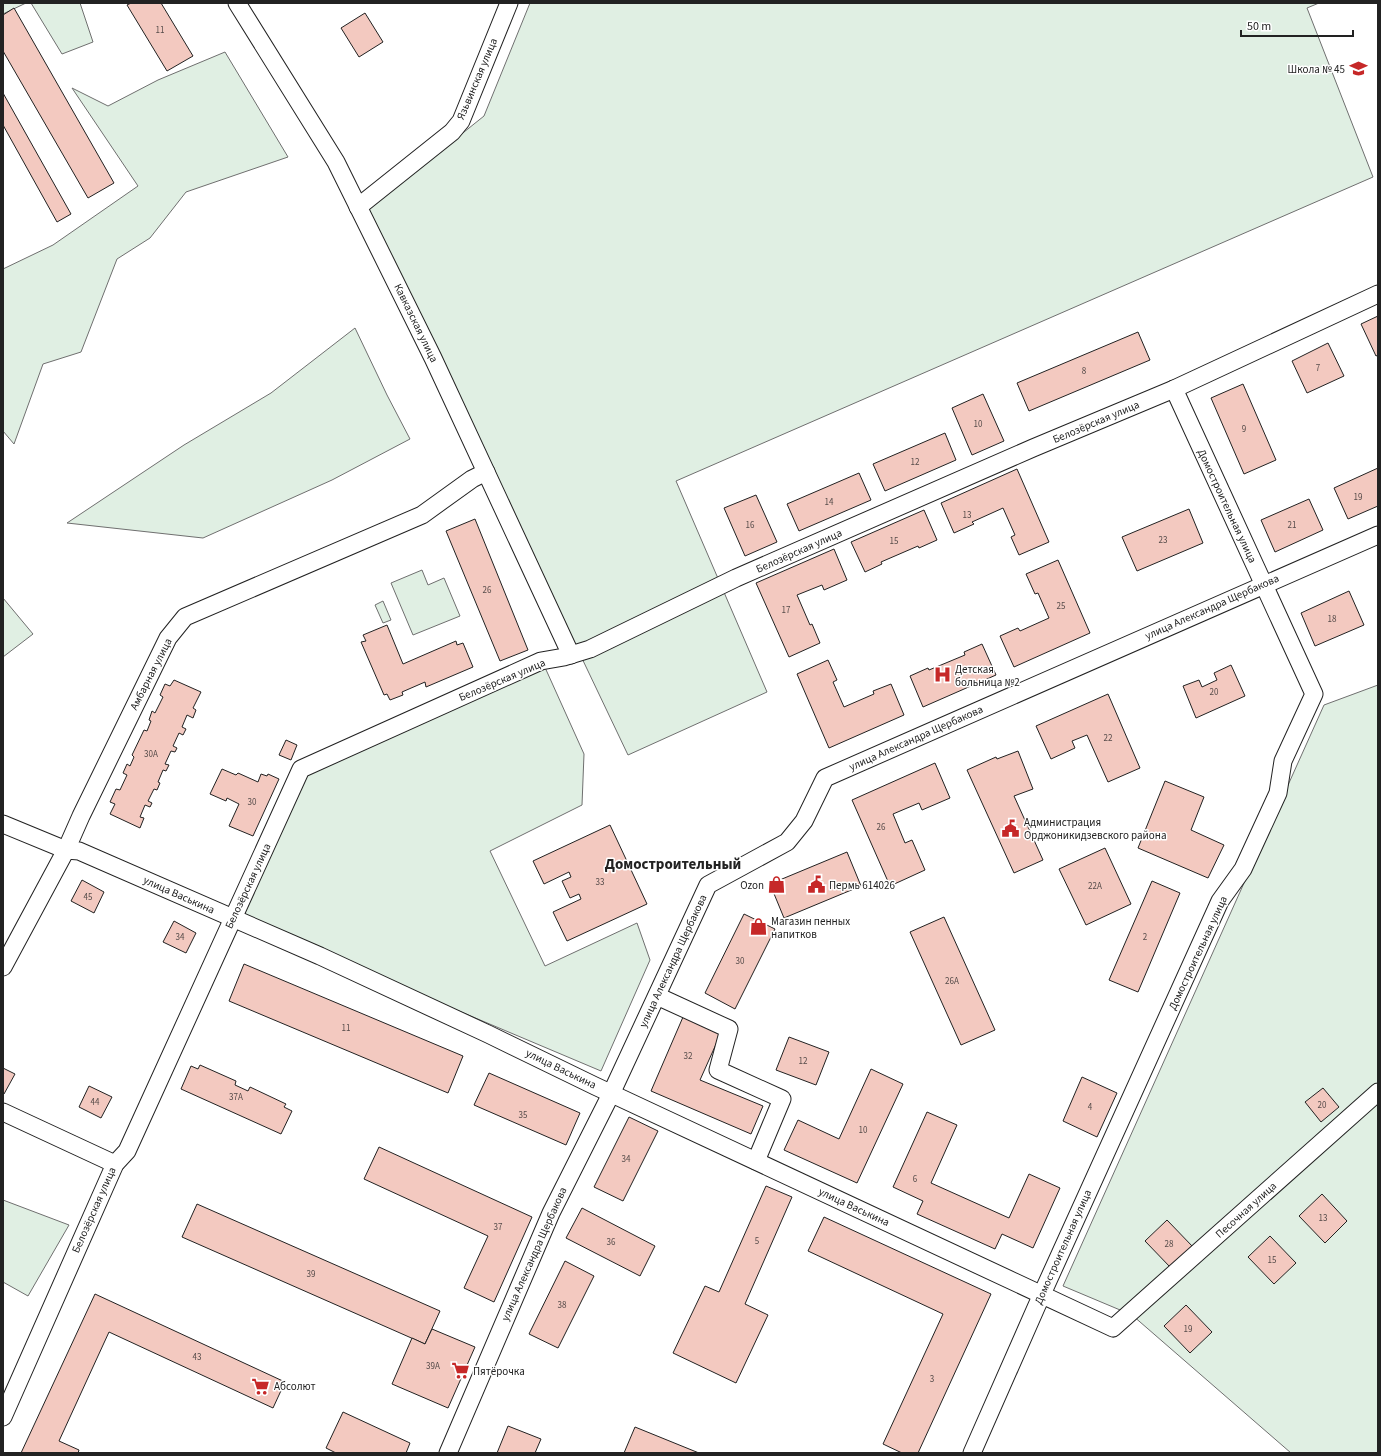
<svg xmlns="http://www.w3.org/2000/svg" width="1381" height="1456" viewBox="0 0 1381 1456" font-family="'Source Sans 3',sans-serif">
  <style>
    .green { fill: #e0efe3; stroke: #6f6f6f }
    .building { fill: #f3c9c0; stroke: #222 }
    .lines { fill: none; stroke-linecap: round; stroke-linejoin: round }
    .minor-casing { stroke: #222; stroke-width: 19 }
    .minor { stroke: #fff; stroke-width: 17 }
    .labels { text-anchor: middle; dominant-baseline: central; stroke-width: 3; stroke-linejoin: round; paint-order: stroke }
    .number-label { font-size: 9px; fill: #564c4a }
    .poi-label { font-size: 11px; fill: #222; stroke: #fff; text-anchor: start }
    .street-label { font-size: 11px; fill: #222; stroke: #fff }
    .district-label { font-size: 15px; font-weight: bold; fill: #222; stroke: #fff }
  </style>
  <rect width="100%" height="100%" fill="#fff"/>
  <g class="green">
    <polygon points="3,3 26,3 3,14"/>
    <polygon points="31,3 80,3 93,42 62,54"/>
    <polygon points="530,3 1319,3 1307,8 1373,177 676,481 767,692 628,755 368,209 484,116"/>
    <polygon points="225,52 288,157 186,192 150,238 117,259 81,352 43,364 14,444 3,431 3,269 53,245 138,186 72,88 108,106 158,80"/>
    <polygon points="355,328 387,395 410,439 332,480 203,538 67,523 184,445 271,393"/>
    <polygon points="422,570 428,585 444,578 460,616 413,635 391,583"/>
    <polygon points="3,598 33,634 3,657"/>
    <polygon points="383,601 391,620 383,623 375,605"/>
    <polygon points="543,663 584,754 582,805 490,851 545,966 637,923 650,960 601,1071 236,917 300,776"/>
    <polygon points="1378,685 1378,1453 1291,1453 1132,1315 1063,1286 1324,705"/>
    <polygon points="3,1200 69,1225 28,1296 3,1282"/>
  </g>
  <g class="building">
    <polygon points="131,3 161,3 193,56 167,71 127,5"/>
    <polygon points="14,8 114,183 88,198 3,51 3,15"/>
    <polygon points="365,13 383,42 359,57 341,28"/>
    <polygon points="3,93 71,214 57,222 3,125"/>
    <polygon points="1378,316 1378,355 1376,356 1361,324"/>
    <polygon points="1138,332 1150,360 1029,411 1017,383"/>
    <polygon points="1328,343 1344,376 1307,393 1292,361"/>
    <polygon points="1243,384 1276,460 1244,474 1211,398"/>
    <polygon points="983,394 1004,441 972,455 952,408"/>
    <polygon points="945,433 956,460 885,491 873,464"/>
    <polygon points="1378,468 1378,506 1348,519 1334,488"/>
    <polygon points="1017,469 1049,542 1019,555 1011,537 1015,535 1003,508 972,522 974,524 954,533 941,503"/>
    <polygon points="859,473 871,500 799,531 787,504"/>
    <polygon points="756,495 777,542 745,556 724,508"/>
    <polygon points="1309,499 1323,530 1275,552 1261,520"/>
    <polygon points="1189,509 1203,543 1137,571 1122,537"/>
    <polygon points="924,510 937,540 919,548 918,546 881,562 882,564 865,572 851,542"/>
    <polygon points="475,519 528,650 500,661 446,531"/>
    <polygon points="834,549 847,580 824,590 822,585 797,595 810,625 812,624 820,643 789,657 756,583"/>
    <polygon points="1058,560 1090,633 1014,667 1000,636 1018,628 1020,631 1049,618 1038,593 1035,594 1026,574"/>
    <polygon points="1349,591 1364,625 1315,646 1301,613"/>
    <polygon points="387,625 403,664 456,641 457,645 463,643 473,667 426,687 425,682 402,692 403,695 390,700 387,694 384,695 361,642 366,641 363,635"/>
    <polygon points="982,644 996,675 923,707 910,676 928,668 929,670 965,655 964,652"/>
    <polygon points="828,660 837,680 833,682 844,707 874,694 873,691 891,684 904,715 829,748 797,674"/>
    <polygon points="1231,665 1245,696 1196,718 1183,686 1199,680 1202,687 1217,680 1214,673"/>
    <polygon points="174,680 201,692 193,708 196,710 193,718 187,715 182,727 186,729 183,735 179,733 173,746 177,748 175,752 171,751 165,764 169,765 166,771 163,770 158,782 160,783 157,790 154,789 148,801 152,803 150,807 145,805 140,817 144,818 140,828 110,814 115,804 110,802 116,789 120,790 127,775 123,773 127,764 130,766 134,757 132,755 144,730 147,731 151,721 149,720 152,711 155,713 163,697 160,695 165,684 170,686"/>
    <polygon points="1108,694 1140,768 1108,782 1087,735 1072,741 1075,748 1051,759 1036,726"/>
    <polygon points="286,740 297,745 291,760 279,755"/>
    <polygon points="1018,751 1033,789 1014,796 1043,860 1014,873 967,770 996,757 997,759"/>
    <polygon points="935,763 950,798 922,810 919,803 893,814 905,843 912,840 925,870 890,886 852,800"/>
    <polygon points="222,769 236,775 238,773 258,782 261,774 267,776 268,774 279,779 253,836 229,826 239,804 227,798 226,801 210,794"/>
    <polygon points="1165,781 1204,797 1191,830 1224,845 1208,878 1138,848"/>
    <polygon points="610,825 647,904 567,941 553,912 581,899 579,894 570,898 562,881 571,877 569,872 544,884 533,861"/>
    <polygon points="1105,848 1131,904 1086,925 1059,869"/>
    <polygon points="847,852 861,886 784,918 770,884"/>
    <polygon points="82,880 104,892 94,913 71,901"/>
    <polygon points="1152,881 1180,893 1138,992 1109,980"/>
    <polygon points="744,914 775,929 735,1009 705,993"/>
    <polygon points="944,917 995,1030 961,1045 910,932"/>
    <polygon points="174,921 196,933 186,953 163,942"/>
    <polygon points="244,964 463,1056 448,1093 229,1001"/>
    <polygon points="683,1017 721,1033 700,1080 763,1106 751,1134 651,1091"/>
    <polygon points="789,1037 829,1052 816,1085 776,1070"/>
    <polygon points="200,1065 236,1081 235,1085 248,1091 250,1087 286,1104 284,1107 292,1111 281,1134 181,1089 191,1066 198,1069"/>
    <polygon points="3,1068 15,1074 4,1094 3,1094"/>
    <polygon points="871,1069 903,1084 857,1183 784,1150 798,1120 839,1139"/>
    <polygon points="489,1073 580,1113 566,1145 474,1105"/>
    <polygon points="1082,1077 1117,1093 1097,1137 1063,1121"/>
    <polygon points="89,1086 112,1097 101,1118 79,1107"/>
    <polygon points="1323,1088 1339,1107 1321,1122 1305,1102"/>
    <polygon points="927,1112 957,1125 931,1183 1009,1218 1029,1174 1060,1188 1033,1248 1002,1234 995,1249 917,1214 923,1201 893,1187"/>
    <polygon points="629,1117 658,1131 623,1201 594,1187"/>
    <polygon points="379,1147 532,1217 494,1302 464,1288 488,1236 364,1179"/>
    <polygon points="766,1186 792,1197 745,1304 768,1315 736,1383 673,1353 705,1286 719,1292"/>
    <polygon points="1322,1194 1347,1221 1325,1243 1299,1216"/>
    <polygon points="197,1204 440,1311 425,1344 182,1237"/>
    <polygon points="582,1208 655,1246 640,1276 566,1238"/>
    <polygon points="824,1217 991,1294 918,1453 902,1453 883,1444 943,1314 808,1251"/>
    <polygon points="1167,1220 1193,1247 1171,1268 1145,1241"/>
    <polygon points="1270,1236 1296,1263 1274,1284 1248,1257"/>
    <polygon points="565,1261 594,1276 558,1348 529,1334"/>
    <polygon points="95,1294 285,1382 273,1408 109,1332 59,1441 79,1450 78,1453 21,1453"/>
    <polygon points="1186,1305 1212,1332 1190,1353 1164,1326"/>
    <polygon points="432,1329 475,1347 448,1408 392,1384 412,1338 425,1344"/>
    <polygon points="343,1412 410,1443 406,1453 336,1453 326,1448"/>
    <polygon points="508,1426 541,1439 535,1453 497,1453"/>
    <polygon points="635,1427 699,1453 624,1453"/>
  </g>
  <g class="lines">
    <defs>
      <g id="minor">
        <polyline points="237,3 336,162 433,358 571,655"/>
        <polyline points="358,207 452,132 461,121 509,3"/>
        <polyline points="3,824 66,850 79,851 320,956 488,1034 595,1086 1113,1328 1378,1092"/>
        <polyline points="3,967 66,850 81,816 168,638 185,617 422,515 472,479 486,472"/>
        <polyline points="657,996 729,1029 718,1070 782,1099 756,1161"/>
        <polyline points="3,1112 115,1164"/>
        <polyline points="3,1417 115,1164 127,1151 301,769 541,661 564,657 590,649 736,578 1033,448 1174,389 1378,294"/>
        <polyline points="448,1453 551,1213 611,1094 708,885 787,842 804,821 825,778 1378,535"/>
        <polyline points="972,1453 1042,1294 1220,901 1243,869 1278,793 1283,761 1314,694 1174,389"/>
      </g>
    </defs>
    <use href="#minor" class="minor-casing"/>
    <use href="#minor" class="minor"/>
  </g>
  <defs>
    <symbol id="school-bare" viewBox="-9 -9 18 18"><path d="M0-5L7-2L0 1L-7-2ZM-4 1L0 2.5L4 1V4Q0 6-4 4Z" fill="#c62828" stroke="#fff" stroke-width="2.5" paint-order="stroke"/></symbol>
    <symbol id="hospital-bare" viewBox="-9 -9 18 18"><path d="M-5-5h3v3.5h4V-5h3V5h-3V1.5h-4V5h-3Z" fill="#c62828" stroke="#fff" stroke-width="2.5" paint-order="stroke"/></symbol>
    <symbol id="civic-bare" viewBox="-9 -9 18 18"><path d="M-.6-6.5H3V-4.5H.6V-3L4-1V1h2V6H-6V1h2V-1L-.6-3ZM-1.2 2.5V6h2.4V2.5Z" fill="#c62828" stroke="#fff" stroke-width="2.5" paint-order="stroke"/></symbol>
    <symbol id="shop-bare" viewBox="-9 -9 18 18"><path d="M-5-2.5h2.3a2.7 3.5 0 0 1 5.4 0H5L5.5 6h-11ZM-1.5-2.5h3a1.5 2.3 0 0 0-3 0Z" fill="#c62828" stroke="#fff" stroke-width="2.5" paint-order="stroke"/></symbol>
    <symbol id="supermarket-bare" viewBox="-9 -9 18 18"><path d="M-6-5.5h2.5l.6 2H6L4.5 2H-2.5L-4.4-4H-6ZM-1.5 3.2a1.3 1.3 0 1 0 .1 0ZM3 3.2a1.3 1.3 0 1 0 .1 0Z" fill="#c62828" stroke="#fff" stroke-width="2.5" paint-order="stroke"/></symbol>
  </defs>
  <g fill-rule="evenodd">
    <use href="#school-bare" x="1346" y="56" width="25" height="25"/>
    <use href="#hospital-bare" x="930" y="662" width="25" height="25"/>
    <use href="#civic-bare" x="998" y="816" width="25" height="25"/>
    <use href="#shop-bare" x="764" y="872" width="25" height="25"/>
    <use href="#civic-bare" x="804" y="872" width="25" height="25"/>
    <use href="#shop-bare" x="746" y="914" width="25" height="25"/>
    <use href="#supermarket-bare" x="448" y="1358" width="25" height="25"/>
    <use href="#supermarket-bare" x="248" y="1374" width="25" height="25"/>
  </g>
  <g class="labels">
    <g class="number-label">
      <text x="160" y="30">11</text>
      <text x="1318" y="368">7</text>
      <text x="1084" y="371">8</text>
      <text x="978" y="424">10</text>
      <text x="1244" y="429">9</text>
      <text x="915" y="462">12</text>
      <text x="1358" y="497">19</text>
      <text x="829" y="502">14</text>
      <text x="967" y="515">13</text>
      <text x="750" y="525">16</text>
      <text x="1292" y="525">21</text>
      <text x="1163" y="540">23</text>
      <text x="894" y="541">15</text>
      <text x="487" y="590">26</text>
      <text x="1061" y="606">25</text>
      <text x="786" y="610">17</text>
      <text x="1332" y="619">18</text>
      <text x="1214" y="692">20</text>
      <text x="1108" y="738">22</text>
      <text x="151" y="754">30А</text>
      <text x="252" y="802">30</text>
      <text x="881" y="827">26</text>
      <text x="600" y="882">33</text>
      <text x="1095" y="886">22А</text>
      <text x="88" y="897">45</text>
      <text x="180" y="937">34</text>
      <text x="1145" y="937">2</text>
      <text x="740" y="961">30</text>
      <text x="952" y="981">26А</text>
      <text x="346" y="1028">11</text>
      <text x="688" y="1056">32</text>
      <text x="803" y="1061">12</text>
      <text x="236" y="1097">37А</text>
      <text x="95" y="1102">44</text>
      <text x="1322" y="1105">20</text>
      <text x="1090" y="1107">4</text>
      <text x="523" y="1115">35</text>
      <text x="863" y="1130">10</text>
      <text x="626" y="1159">34</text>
      <text x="915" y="1179">6</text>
      <text x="1323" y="1218">13</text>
      <text x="498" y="1227">37</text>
      <text x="757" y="1241">5</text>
      <text x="611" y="1242">36</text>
      <text x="1169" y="1244">28</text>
      <text x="1272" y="1260">15</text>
      <text x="311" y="1274">39</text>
      <text x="562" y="1305">38</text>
      <text x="1188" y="1329">19</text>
      <text x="197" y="1357">43</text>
      <text x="433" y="1366">39А</text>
      <text x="932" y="1379">3</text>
    </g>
    <g class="poi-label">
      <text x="1345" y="69" text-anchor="end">Школа № 45</text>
      <text x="955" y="669">Детская<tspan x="955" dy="13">больница №2</tspan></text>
      <text x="1024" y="822">Администрация<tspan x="1024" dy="13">Орджоникидзевского района</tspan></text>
      <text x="764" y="885" text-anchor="end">Ozon</text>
      <text x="829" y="885">Пермь 614026</text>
      <text x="771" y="921">Магазин пенных<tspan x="771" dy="13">напитков</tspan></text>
      <text x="473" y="1371">Пятёрочка</text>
      <text x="274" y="1386">Абсолют</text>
    </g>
    <g class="street-label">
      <text transform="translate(477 79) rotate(-67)">Язьвинская улица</text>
      <text transform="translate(416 323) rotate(64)">Кавказская улица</text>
      <text transform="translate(1096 422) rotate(-23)">Белозёрская улица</text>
      <text transform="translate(1227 506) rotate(65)">Домостроительная улица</text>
      <text transform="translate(799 551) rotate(-24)">Белозёрская улица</text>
      <text transform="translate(1212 607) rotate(-24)">улица Александра Щербакова</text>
      <text transform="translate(151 674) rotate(-63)">Амбарная улица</text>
      <text transform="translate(502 680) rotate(-23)">Белозёрская улица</text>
      <text transform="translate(916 738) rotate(-24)">улица Александра Щербакова</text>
      <text transform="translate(248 886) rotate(-65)">Белозёрская улица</text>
      <text transform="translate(179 895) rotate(24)">улица Васькина</text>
      <text transform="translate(1198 953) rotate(-65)">Домостроительная улица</text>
      <text transform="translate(673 961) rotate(-65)">улица Александра Щербакова</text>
      <text transform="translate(561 1069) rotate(26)">улица Васькина</text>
      <text transform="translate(854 1207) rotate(25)">улица Васькина</text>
      <text transform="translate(94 1210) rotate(-66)">Белозёрская улица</text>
      <text transform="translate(1246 1210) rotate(-42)">Песочная улица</text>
      <text transform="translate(1063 1247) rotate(-66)">Домостроительная улица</text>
      <text transform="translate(534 1254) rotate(-66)">улица Александра Щербакова</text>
    </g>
    <g class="district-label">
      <text x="673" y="864">Домостроительный</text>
    </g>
  </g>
  <rect width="1381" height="1456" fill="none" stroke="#222222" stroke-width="8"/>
  <path d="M1241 30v6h112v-6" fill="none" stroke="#222222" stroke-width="2"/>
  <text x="1247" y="30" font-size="12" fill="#222222" stroke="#ffffff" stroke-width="3" paint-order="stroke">50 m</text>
</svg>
